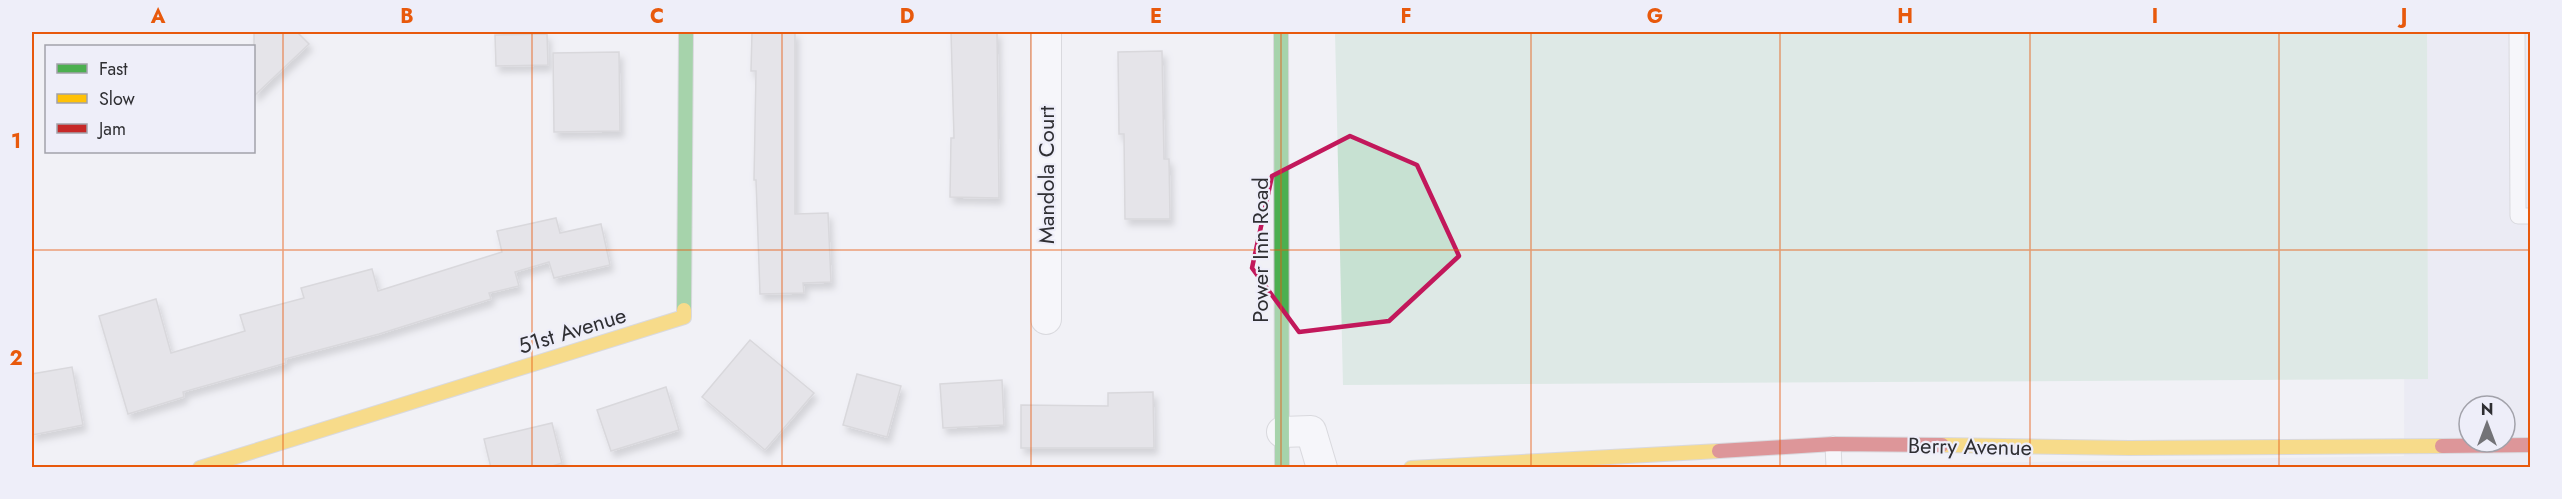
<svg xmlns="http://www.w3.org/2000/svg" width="2562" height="499" viewBox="0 0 2562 499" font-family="Jost,sans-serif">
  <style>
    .built { fill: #e5e5f1; fill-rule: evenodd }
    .green { fill: #c7e1d2 }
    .building { fill: #d7d6d9; stroke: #bcbabd; stroke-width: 1.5; filter: url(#shadow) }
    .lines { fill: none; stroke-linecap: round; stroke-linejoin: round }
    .lane-casing { stroke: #bdbdc1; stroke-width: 17 }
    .street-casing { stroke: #bdbdc1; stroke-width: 32 }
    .fast-casing { stroke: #bdbdc1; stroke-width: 16 }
    .slow-casing { stroke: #bdbdc1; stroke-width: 16 }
    .jam-casing { stroke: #bdbdc1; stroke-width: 16 }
    .lane { stroke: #fdfdfe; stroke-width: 15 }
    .street { stroke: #fdfdfe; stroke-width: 30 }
    .fast { stroke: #4caf50; stroke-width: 14 }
    .slow { stroke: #ffc107; stroke-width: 14 }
    .jam { stroke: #c62828; stroke-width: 14 }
    .marked { fill: none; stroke: #c2185b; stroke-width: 4.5; stroke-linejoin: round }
    .grid { fill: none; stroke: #e8590c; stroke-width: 1.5; stroke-opacity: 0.55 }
    .labels { text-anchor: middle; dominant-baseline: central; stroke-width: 4.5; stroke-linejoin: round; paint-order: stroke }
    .street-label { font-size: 22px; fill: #2f2f33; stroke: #eeeef9 }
    .neatline { fill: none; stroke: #e8590c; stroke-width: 2 }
    .grid-label { font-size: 20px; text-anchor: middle; font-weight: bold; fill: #e8590c }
  </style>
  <defs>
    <filter id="shadow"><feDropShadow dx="3.5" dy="6" stdDeviation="3" flood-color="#0004"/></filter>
  </defs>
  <rect width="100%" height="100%" fill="#f1f1f6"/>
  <path class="built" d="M2405 32H2530V467L1656 468 2404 456ZM2469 406H2505V442H2469Z"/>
  <polygon class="green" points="1335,32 2427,32 2428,379 1343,385"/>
  <g class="building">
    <polygon points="254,32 297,32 309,44 254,96"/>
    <polygon points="752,32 795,32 795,214 828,213 831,282 803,283 804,293 760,294 756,180 754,180 756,71 751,71"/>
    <polygon points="951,32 997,32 999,198 950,197 951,138 954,138"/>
    <polygon points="547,34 548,65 496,66 495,35"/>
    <polygon points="1162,51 1164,159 1169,159 1170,219 1125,219 1124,134 1119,134 1118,52"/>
    <polygon points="619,52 620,131 554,132 553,53"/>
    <polygon points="556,218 560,233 601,224 610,265 554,278 549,262 515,272 519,286 489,293 491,299 379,334 285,359 286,363 183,392 184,397 128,414 99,316 156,299 171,353 245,331 240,315 304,298 301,288 372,269 378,291 502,252 497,231"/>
    <polygon points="750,340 814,393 765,450 702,397"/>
    <polygon points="72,367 83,425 32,435 32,374"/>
    <polygon points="857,374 901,386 887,437 843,425"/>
    <polygon points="1002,380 1004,425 943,428 940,384"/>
    <polygon points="666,387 679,430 611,451 597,410"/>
    <polygon points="1153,392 1154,448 1021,448 1021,405 1108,406 1108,393"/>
    <polygon points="552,423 562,463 546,468 491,468 484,439"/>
  </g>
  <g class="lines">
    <defs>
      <g id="lane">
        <polyline points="2517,32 2518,216 2530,216"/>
        <polyline points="1833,444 1834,468"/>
      </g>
      <g id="street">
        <polyline points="1046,32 1046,319"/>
        <polyline points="1282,432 1311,431 1322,468"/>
      </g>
      <g id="fast">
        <polyline points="1281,32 1282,468"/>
        <polyline points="684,310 686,32"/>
      </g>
      <g id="slow">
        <polyline points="1942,445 2129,448 2442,446"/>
        <polyline points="200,468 684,317 684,310"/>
        <polyline points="1411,468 1719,451"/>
      </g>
      <g id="jam">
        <polyline points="2442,446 2530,445"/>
        <polyline points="1719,451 1833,444 1942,445"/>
      </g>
    </defs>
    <use href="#lane" class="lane-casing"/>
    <use href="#street" class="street-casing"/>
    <use href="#fast" class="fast-casing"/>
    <use href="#slow" class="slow-casing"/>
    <use href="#jam" class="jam-casing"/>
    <use href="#lane" class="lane"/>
    <use href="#street" class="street"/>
    <use href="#fast" class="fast"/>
    <use href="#slow" class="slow"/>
    <use href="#jam" class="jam"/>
  </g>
  <path d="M0 0H2562V499H0ZM1350 136 1417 165 1459 256 1389 321 1299 332 1252 268 1272 176Z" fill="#f1f1f6" fill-opacity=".55" fill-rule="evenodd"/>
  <path class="marked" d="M1350 136 1417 165 1459 256 1389 321 1299 332 1252 268 1272 176Z"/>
  <path class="grid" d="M283 32V468M532 32V468M782 32V468M1031 32V468M1281 32V468M1531 32V468M1780 32V468M2030 32V468M2279 32V468M32 250H2530"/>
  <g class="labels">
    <g class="street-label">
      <text transform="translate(1046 175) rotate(-90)">Mandola Court</text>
      <text transform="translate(1260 250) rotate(-90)">Power Inn Road</text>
      <text transform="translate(572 330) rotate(-17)">51st Avenue</text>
      <text transform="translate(1970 446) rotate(1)">Berry Avenue</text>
    </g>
  </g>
  <rect width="2562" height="499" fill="none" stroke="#eeeef9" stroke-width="66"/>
  <rect x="45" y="45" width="210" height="108" fill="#eeeef9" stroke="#a2a2aa" stroke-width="1.5"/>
  <rect x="57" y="64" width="30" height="9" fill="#4caf50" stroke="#a2a2aa" stroke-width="1.5"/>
  <text x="99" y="75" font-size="18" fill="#2f2f33">Fast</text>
  <rect x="57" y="94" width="30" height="9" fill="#ffc107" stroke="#a2a2aa" stroke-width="1.5"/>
  <text x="99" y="105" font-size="18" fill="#2f2f33">Slow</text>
  <rect x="57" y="124" width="30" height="9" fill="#c62828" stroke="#a2a2aa" stroke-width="1.5"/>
  <text x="99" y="135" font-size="18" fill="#2f2f33">Jam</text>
  <g transform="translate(2487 424)"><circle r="28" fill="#eeeef9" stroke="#a2a2aa" stroke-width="1.5"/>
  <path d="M0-4.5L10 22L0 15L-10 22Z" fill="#737377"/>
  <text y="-9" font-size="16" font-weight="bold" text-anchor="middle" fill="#2f2f33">N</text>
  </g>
  <rect x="33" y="33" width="2496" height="433" class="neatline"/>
  <g class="grid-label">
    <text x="158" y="23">A</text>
    <text x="407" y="23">B</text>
    <text x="657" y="23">C</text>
    <text x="907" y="23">D</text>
    <text x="1156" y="23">E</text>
    <text x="1406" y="23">F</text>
    <text x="1655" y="23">G</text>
    <text x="1905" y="23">H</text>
    <text x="2155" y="23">I</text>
    <text x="2404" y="23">J</text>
    <text x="16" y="148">1</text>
    <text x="16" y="365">2</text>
  </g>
</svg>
